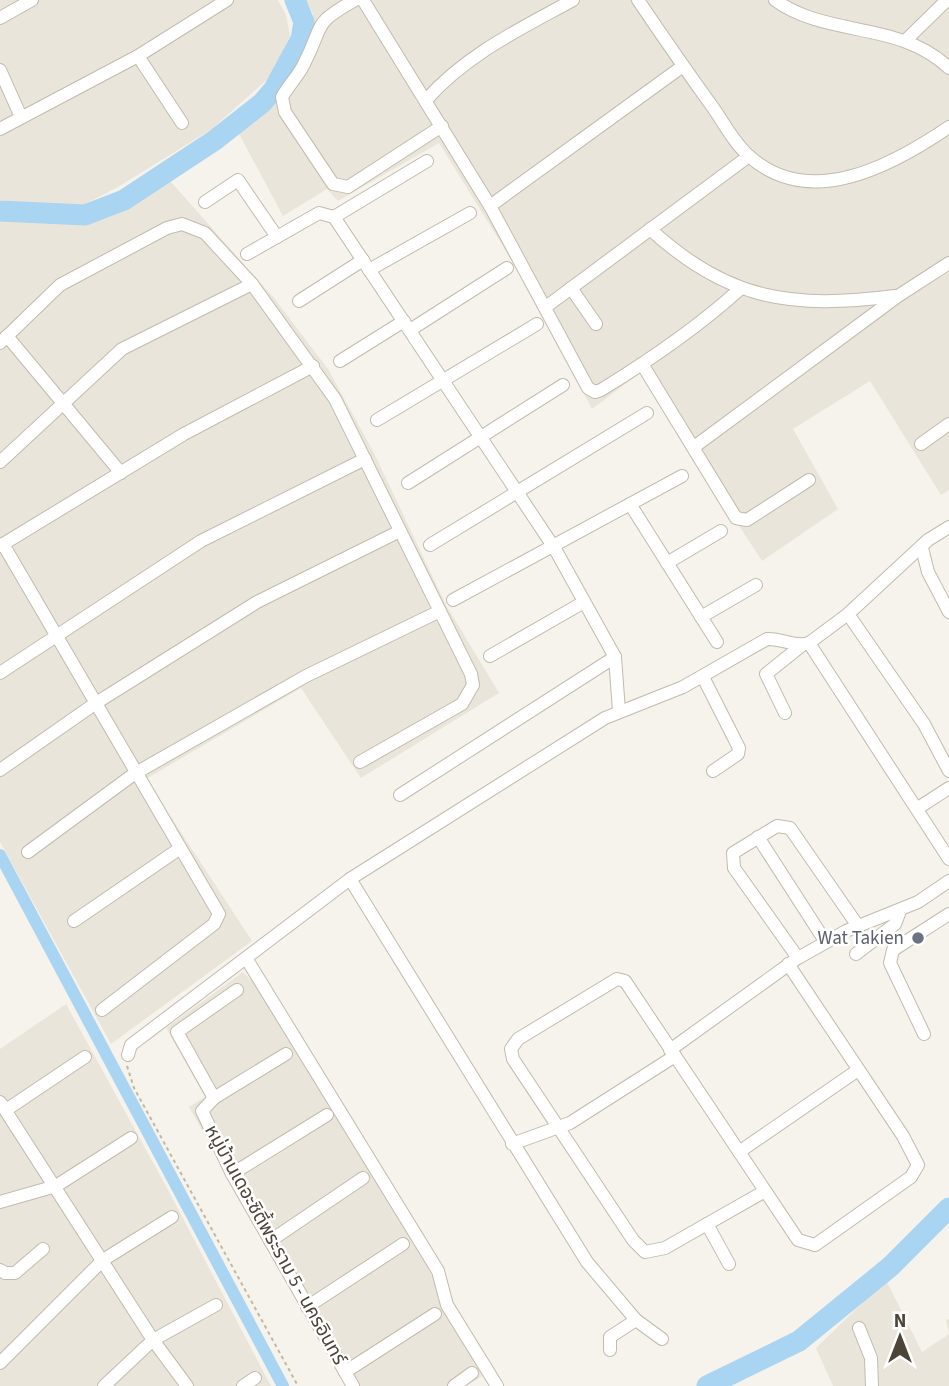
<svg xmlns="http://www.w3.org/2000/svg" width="949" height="1386" viewBox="0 0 949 1386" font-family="'Source Sans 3','Noto Sans Thai',sans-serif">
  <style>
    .residential { fill: #eae5da }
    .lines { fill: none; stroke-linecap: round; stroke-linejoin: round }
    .canal { stroke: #a9d4f2; stroke-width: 12 }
    .river { stroke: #a9d4f2; stroke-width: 21 }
    .minor-casing { stroke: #c2bbae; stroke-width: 14 }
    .path { stroke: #c4b79f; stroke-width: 2; stroke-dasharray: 3.5 3.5; stroke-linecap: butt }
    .minor { stroke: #fff; stroke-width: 12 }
    .worship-dot { fill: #6b7280; stroke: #fff; stroke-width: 2.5 }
    .labels { text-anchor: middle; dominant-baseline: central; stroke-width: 5; stroke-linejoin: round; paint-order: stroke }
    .worship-label { font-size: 19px; fill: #5b616d; stroke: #fff; text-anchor: end }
    .street-label { font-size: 19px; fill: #4b4439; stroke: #fff }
  </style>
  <rect width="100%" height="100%" fill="#f6f3ec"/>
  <g class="residential">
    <polygon points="0,0 278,0 286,15 290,36 273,74 212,129 118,187 85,204 65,207 0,200"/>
    <polygon points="306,0 949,0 949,490 941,495 870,381 793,429 838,509 762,561 640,373 592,409 538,303 439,143 338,201 327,189 283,216 238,132 298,58 313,14"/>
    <polygon points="164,174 274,298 328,369 374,453 446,605 499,693 361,778 301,688 146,779 252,941 111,1044 0,842 0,211 85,215"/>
    <polygon points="243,972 256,985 411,1234 482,1376 466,1386 347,1386 189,1107 205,1097 166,1028"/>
    <polygon points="66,1004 167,1188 271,1386 0,1386 0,1049"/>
    <polygon points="886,1280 922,1352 949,1334 946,1320 949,1319 949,1386 833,1386 816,1348"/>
  </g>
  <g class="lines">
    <polyline class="canal" points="0,855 283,1386"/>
    <g class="river">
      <polyline points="0,211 85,215 124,200 215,140 262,103 274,89 301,39 304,22 295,0"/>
      <polyline points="707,1386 799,1341 891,1266 949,1208"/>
    </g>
    <defs>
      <g id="minor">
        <path d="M355 0C311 25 325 23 304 64 298 76 289 85 282 97L285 112 333 184 348 187 442 126"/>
        <path d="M363 0 490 206 588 388 595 392 601 390C650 360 697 328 740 289"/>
        <path d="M638 0C663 37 688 73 714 109 725 125 735 144 749 156 810 211 893 165 949 127"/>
        <path d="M775 0C828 38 898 20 949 68"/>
        <polyline points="0,18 32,0"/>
        <polyline points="906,40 947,0"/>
        <polyline points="138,56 182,123"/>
        <polyline points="0,70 21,117"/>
        <path d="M426 100C467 54 520 29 573 0"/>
        <polyline points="0,129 138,56 227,0"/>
        <polyline points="427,161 334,217 555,549 615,657 619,711"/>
        <polyline points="205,202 238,180 277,237"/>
        <polyline points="490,206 683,66"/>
        <path d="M650 229C728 301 793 309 895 296"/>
        <polyline points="247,254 319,213 334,217"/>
        <polyline points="369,270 470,213"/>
        <polyline points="571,288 596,324"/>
        <polyline points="299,301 363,260"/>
        <polyline points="547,306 749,156"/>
        <polyline points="410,330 507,268"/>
        <polyline points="7,336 121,473"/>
        <polyline points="0,343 60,285 167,228 182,224 205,233 252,284 335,399 471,674 473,685 462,704 360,762"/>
        <polyline points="340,361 404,321"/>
        <polyline points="642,364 736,518 747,520 809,480"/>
        <polyline points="377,420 537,324"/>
        <polyline points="921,444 949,424"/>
        <polyline points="694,447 898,296 949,263"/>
        <polyline points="0,462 122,349 252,284"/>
        <polyline points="408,483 563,385"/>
        <polyline points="630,504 717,642"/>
        <polyline points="3,544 219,914 214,924 102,1010"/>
        <polyline points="430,545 647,413"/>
        <polyline points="0,546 184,434 313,366"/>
        <polyline points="922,548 928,572 949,612"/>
        <polyline points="667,563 721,531"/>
        <polyline points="453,600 682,476"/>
        <polyline points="848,614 924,724 949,771"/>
        <polyline points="701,617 756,585"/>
        <polyline points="809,643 949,859"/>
        <polyline points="490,656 584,602"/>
        <polyline points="0,673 201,541 365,459"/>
        <polyline points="703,677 739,748 738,754 713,771"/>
        <polyline points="785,713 766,674 801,646"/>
        <polyline points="0,770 96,703 257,602 400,531"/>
        <polyline points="400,795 615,657"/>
        <polyline points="918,808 949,788"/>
        <polyline points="758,837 825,941"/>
        <polyline points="28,852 134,774 306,676 440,611"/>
        <polyline points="350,879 587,1262 636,1320 662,1339"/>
        <polyline points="74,921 179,849"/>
        <polyline points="858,926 790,828 777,826 733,853 734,868 798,958 846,931 918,902 949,881"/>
        <polyline points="856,954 895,924 900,911"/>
        <polyline points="246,958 438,1271 447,1305 497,1386"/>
        <polyline points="237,990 177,1032 214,1098 202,1111 231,1172 353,1386"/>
        <polyline points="924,1034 890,963 893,950 949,914"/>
        <polyline points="670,1050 795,960"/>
        <path d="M128 1055 131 1045 350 879 605 718 683 687 767 639C782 638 796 648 809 643L848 614 928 540 949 527"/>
        <polyline points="214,1098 286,1054"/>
        <polyline points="0,1102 153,1340 187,1386"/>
        <polyline points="6,1110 85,1057"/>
        <polyline points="512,1144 570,1123 675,1056"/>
        <polyline points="739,1152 858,1070"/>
        <polyline points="232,1174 327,1115"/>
        <polyline points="765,1191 665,1248 645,1252 633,1240 513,1059 511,1049 518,1039 617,979 625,981 798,1240 815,1245 911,1177 918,1165 903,1136 788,964"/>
        <polyline points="0,1202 56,1186 131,1138"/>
        <polyline points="707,1224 729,1264"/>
        <polyline points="270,1241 363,1178"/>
        <polyline points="0,1270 5,1273 15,1273 43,1249"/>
        <polyline points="307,1307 403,1244"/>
        <polyline points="859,1328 871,1358 872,1386"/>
        <polyline points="610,1350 610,1337 636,1320"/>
        <polyline points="0,1363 103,1260 172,1217"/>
        <polyline points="345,1372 435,1314"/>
        <polyline points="104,1386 153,1340 216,1305"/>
        <polyline points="243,1386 255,1378"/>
        <polyline points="454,1386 472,1373"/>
      </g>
    </defs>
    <use href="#minor" class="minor-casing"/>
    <polyline class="path" points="127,1066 134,1088 298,1386"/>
    <use href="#minor" class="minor"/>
  </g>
  <circle class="worship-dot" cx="918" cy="938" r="7"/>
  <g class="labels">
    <g class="worship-label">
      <text x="904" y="938">Wat Takien</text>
    </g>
    <g class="street-label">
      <text transform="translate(275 1245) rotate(61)">หมู่บ้านเดอะซิตี้พระราม 5 - นครอินทร์</text>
    </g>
  </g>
  <g transform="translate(900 1337)" stroke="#ffffff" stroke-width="5" paint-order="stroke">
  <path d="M0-5L12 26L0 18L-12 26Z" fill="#4b4439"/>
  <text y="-10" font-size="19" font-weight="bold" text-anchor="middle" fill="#4b4439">N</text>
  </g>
</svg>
